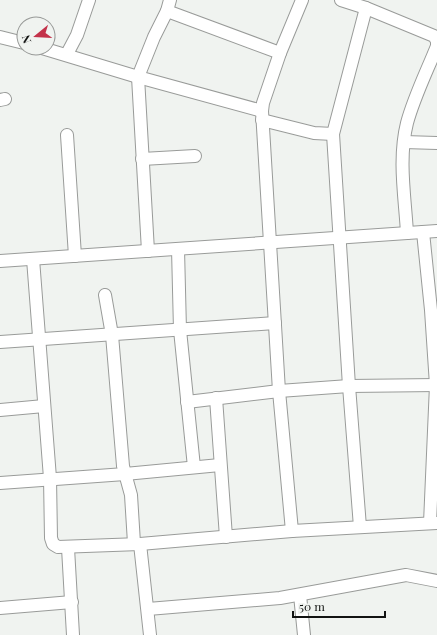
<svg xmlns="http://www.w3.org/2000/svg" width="437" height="635" viewBox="0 0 437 635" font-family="'Playfair Display',serif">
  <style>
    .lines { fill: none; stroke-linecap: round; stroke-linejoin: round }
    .minor-casing { stroke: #999b99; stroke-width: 14 }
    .minor { stroke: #fff; stroke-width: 12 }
  </style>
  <rect width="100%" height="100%" fill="#f0f3f0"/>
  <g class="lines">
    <defs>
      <g id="minor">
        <path d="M341 0 366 8 434 36 437 41V46C427 71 414 97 407 123 398 159 405 197 407 233"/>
        <polyline points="167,11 280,53"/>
        <polyline points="0,37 24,43"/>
        <polyline points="42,48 138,77 262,111"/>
        <polyline points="67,54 77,35 89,0"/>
        <polyline points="0,100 5,99"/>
        <polyline points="262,120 314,133 333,134"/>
        <polyline points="67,135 75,256"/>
        <polyline points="404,142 437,143"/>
        <polyline points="142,159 195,156"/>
        <polyline points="423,232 431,310 436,385 430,523"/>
        <polyline points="178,249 180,330 194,467"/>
        <polyline points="148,251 138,77 154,37 167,11 170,0"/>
        <polyline points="33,259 50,478 51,538 53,544 58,547 140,544 292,531 437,523"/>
        <polyline points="0,261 437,231"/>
        <polyline points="105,295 112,335 123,466 131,495 134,543"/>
        <polyline points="0,342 275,323"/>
        <polyline points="216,398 226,537"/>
        <polyline points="187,402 279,391 349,386 437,385"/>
        <polyline points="0,410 44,406"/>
        <polyline points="0,483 125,474 220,465"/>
        <polyline points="360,527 349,386 333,134 366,8"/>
        <polyline points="292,531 279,391 262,111 263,103 280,53 302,0"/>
        <polyline points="140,544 150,635"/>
        <polyline points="68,548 73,635"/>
        <polyline points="300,595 304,635"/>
        <polyline points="0,608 72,602"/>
        <polyline points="148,609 280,598 406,575 437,581"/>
      </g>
    </defs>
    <use href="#minor" class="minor-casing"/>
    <use href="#minor" class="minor"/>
  </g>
  <g transform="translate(36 36) rotate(252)"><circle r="19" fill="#f0f3f0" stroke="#979997"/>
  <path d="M0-3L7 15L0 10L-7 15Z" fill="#c3324a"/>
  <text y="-6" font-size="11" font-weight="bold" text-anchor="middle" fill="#121312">N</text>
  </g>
  <path d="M293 611v6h92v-6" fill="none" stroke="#121312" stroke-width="2"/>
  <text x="299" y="611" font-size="12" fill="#121312" stroke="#f0f3f0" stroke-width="3" paint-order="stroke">50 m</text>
</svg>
